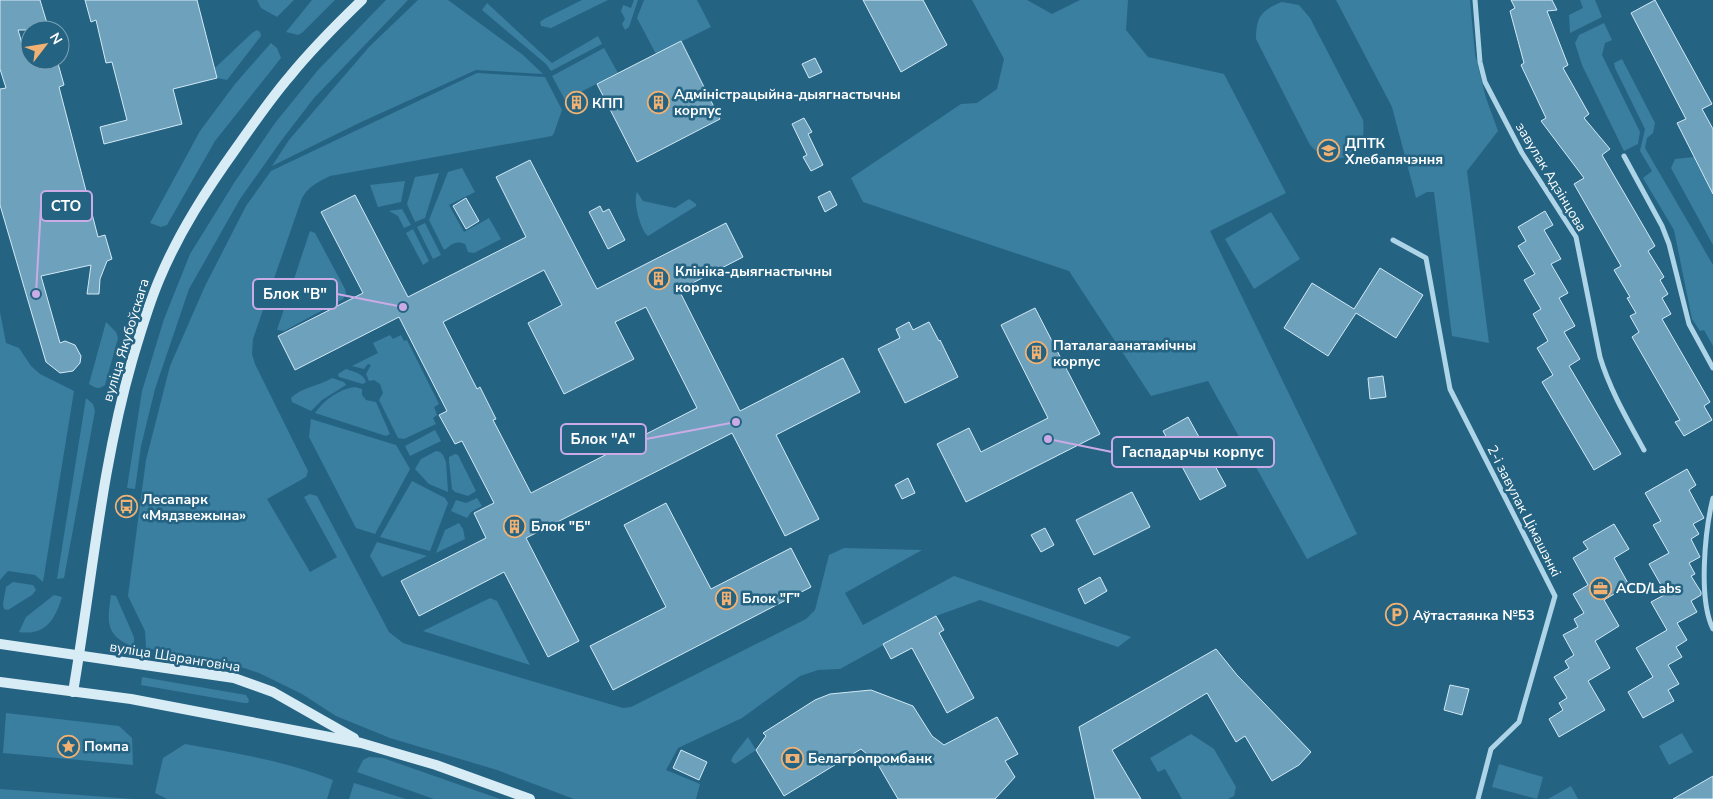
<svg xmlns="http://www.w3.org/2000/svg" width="1713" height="799" viewBox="0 0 1713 799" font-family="'Nunito Sans',sans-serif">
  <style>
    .green { fill: #3a7ea0 }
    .building { fill: #6ea1bb; stroke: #d2eaf6; fill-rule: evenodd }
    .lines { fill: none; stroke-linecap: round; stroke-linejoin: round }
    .street { stroke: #aed4e7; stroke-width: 5 }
    .secondary { stroke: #d8ecf6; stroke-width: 10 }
    .labels { text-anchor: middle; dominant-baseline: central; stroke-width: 5; stroke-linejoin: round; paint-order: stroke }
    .poi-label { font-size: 14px; font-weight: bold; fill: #fff; stroke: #256383; text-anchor: start }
    .street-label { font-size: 14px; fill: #fff; stroke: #256383 }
    .leader { fill: none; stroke: #caabe5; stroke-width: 2 }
    .callout-dot { fill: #caabe5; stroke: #256383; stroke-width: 2 }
    .callout { fill: #256383; stroke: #caabe5; stroke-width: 2 }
    .callout-label { font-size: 15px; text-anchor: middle; font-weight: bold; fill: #fff }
  </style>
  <rect width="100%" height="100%" fill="#256383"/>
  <g class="green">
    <polygon points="257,0 294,0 277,17 261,8"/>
    <polygon points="312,0 335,0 303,32 298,35 286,32"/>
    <polygon points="386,0 408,0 314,98 281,141 240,199 189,289 155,389 141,446 135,489 127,488 142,391 164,319 190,254 234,183 275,123 318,70"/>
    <polygon points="418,0 448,0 523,55 543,74 476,70 359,123 272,166 289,140 369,47"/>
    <polygon points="582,0 608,0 551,28 541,26 540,22 544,19"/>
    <polygon points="634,0 638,0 629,27 625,30 622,24 625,19 621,11 623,5 631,8"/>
    <polygon points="644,0 697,0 711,27 656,54 637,18"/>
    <polygon points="972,0 1027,0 1052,14 1080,0 1128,0 1126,30 1148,57 1224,74 1286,193 1210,231 1357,534 1307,559 1208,381 1151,396 1069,271 863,202 851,178 961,104 977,103 997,89 1004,59"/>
    <polygon points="1336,0 1470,0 1475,54 1486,98 1498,131 1467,171 1489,343 1452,336 1434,192 1427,192 1416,198 1392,107"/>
    <polygon points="1580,0 1595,0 1602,17 1570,33 1569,15 1583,8"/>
    <path d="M1282 2 1299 5 1310 18 1363 120C1364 130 1364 139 1359 148 1352 159 1329 162 1319 154 1316 151 1313 148 1310 145L1256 39C1256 17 1261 10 1282 2Z"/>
    <polygon points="487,3 552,63 598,36 602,44 551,71 546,64 482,10"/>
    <polygon points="1604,23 1612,40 1605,43 1602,55 1640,132 1638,144 1624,151 1582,65 1575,43 1579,35"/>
    <polygon points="257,30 260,32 261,36 227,80 217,78 215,68 252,33"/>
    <polygon points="271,43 277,48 281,58 215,141 167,225 161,227 150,223 200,131 235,84"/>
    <polygon points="604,48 618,73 565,100 552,76"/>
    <polygon points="1622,59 1655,123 1653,133 1647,138 1645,148 1713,265 1713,346 1704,330 1700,331 1692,319 1674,230 1643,178 1652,171 1640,151 1645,129 1615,68 1614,63"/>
    <path d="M477 73 545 77 562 110 554 133 552 136 330 176C318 182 309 186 302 198L253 339 252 354 255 364 308 471 306 477 267 499 310 572 337 557 304 497 310 494 317 496 389 632 403 643 623 708 631 707 806 619 815 610 829 555 844 548 922 550 845 593 863 625 954 576 1131 637 1118 647 980 600 936 616 840 669 818 670 800 676 742 718 678 748 666 770 700 784 696 799H574L497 770 390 738 336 716 302 694 259 673 235 665 146 648 145 631 128 596 146 460 170 366 205 286 246 206 271 171Z"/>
    <polygon points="1694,157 1713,194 1713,245 1671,168 1675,159"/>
    <path d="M462 168 475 192 449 205 464 232 489 218 501 239 474 253 468 252 465 244C454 240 452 245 444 250L429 220 448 172Z"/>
    <polygon points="439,173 425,218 415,222 407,204 415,177"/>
    <polygon points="405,181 401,202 378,207 370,185"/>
    <path d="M637 192 643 201 675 208 689 199 696 204V206L648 236C640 230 633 201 637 192Z"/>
    <polygon points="402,209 411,225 404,228 398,216 389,211"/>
    <polygon points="1271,212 1300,259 1254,289 1225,239"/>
    <polygon points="425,223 441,255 433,259 417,227"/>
    <polygon points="413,229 429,261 423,265 406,233"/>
    <polygon points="310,231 315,233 345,289 346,294 343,299 284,331 277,330"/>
    <polygon points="0,312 6,343 19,348 31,366 40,374 74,391 43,582 35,575 8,571 0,580"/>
    <path d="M106 322 116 332 118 338 105 385C99 390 95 388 89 384Z"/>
    <polygon points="390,335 393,339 401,335 404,341 407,340 439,404 434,407 437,415 433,418 436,424 404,439 398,438 379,400 383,393 380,384 374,380 369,381 366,374 371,365 368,364 364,369 352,366 378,353 373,343"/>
    <path d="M346 369C354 372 363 373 366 382L363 384 339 377 338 374Z"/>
    <path d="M332 378 344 382 346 385 322 400 311 411 292 402 291 398C302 387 319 386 332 378Z"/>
    <path d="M355 387 362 389V395L366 400 376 402 390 434 386 436 315 413C324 400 339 389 355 387Z"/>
    <polygon points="86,398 93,404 95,411 64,578 57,579"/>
    <polygon points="311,419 396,445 410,469 375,534 356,528 309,437"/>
    <polygon points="435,430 441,441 410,456 405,446"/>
    <polygon points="436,451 440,452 443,455 446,462 448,492 429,484 415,469 421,459"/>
    <polygon points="455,454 458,455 476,491 468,496 455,492 452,489 449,461 449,457"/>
    <polygon points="412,481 445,498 448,503 430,551 380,537"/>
    <polygon points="477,498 482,506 471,512 467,518 451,511 456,500 466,503"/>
    <polygon points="459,523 463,529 465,539 436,553 445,530"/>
    <polygon points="377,542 427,556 382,577 370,556"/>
    <polygon points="13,582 33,585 36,590 32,595 8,610 4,609 3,604 6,587"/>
    <path d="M54 595 62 597C55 619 46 636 19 632L26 617Z"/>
    <path d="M111 595 116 596 134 637V647C105 636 107 622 111 595Z"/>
    <polygon points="490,598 497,601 530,665 423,631"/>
    <polygon points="142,677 246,695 249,700 248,703 244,703 141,685"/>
    <polygon points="6,713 119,726 132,738 133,765 3,753"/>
    <polygon points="1682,733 1693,752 1669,765 1659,746"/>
    <polygon points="1191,734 1214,749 1236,787 1234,796 1228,799 1182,799 1165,769 1158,772 1150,758"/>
    <polygon points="748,737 756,750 735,764 731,761 733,756"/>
    <path d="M185 744C235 753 286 761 333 780L327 799H167L155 793 163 758Z"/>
    <polygon points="369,757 383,758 500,799 434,799 357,772 363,760"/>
    <polygon points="1499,764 1543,777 1537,799 1492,787"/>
    <polygon points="354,783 406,799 349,799"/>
    <polygon points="1571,786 1578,799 1548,799"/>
    <polygon points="0,789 133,799 0,799"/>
  </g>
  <g class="building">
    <polygon points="0,0 40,0 49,30 18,30 27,60 57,60 64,85 59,87 98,237 105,235 112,259 107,261 100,279 99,294 87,294 91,265 41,276 60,343 65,341 75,345 81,356 80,363 73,371 60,373 46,362 0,205 0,89 6,88 0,69"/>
    <polygon points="85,0 197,0 217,78 173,89 182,124 104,144 100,127 127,120 112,62 106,63 96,20 91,22"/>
    <polygon points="863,0 923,0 947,45 901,72"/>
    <polygon points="1511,0 1552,0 1557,10 1547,11 1568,65 1563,68 1589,114 1584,118 1610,149 1602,155 1655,246 1648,251 1664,277 1660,280 1668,294 1662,298 1671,314 1662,319 1710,402 1704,406 1712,420 1684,436 1675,422 1680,420 1632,337 1639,332 1630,316 1636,313 1627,298 1630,297 1614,270 1621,266 1574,184 1584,178 1541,121 1546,118 1521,65 1524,63 1510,11 1515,8"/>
    <polygon points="1655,0 1712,104 1702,109 1713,129 1713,194 1677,123 1686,119 1631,13"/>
    <polygon points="681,41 720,119 637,162 597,84"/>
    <polygon points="815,58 822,72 809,78 802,64"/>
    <polygon points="576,94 584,107 575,112 567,99"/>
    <polygon points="804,118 812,132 808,134 823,165 811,171 803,157 807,155 792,124"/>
    <path d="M530 160 597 289 726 223 743 257 679 290 740 411 843 358 860 392 776 435 819 519 785 536 732 433 526 538 579 641 548 657 504 572 419 616 401 581 486 538 474 513 494 503 462 441 455 444 439 415 447 411 399 317 295 370 278 336 363 293 321 212 355 195 408 297 526 237 496 177ZM544 270 562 305 528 323 564 394 634 359 615 322 646 307 697 408 531 493 493 420 496 419 480 387 477 389 443 322Z"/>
    <polygon points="830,191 837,205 825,212 818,197"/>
    <polygon points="466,198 479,221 466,229 453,206"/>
    <polygon points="600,206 603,212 609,209 625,240 608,249 589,212"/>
    <polygon points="1545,211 1553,225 1544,230 1561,259 1551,264 1568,293 1559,298 1575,326 1564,332 1580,359 1569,366 1621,454 1594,470 1542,382 1553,375 1537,348 1548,341 1533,314 1541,309 1524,280 1535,274 1518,246 1526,241 1518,227"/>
    <polygon points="1380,268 1423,295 1396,338 1356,313 1328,356 1284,328 1312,283 1354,309"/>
    <polygon points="1035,308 1100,434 966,502 937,444 969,428 981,452 1048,418 1001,325"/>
    <polygon points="909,322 913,330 929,322 939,341 940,340 958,377 905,403 878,349 900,338 896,329"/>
    <polygon points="1383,376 1386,397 1370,399 1368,378"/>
    <polygon points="1188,417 1226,486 1200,500 1163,431"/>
    <polygon points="1687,469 1696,485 1689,490 1704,518 1693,524 1699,534 1691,539 1700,557 1689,563 1695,574 1691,576 1701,592 1701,595 1691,601 1697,612 1677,623 1687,640 1676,647 1682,657 1668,665 1679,684 1668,690 1674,701 1643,718 1628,692 1653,677 1636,648 1667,630 1651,602 1666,594 1649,564 1669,553 1653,525 1661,521 1645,493"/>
    <polygon points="908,478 915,493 902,499 895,485"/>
    <polygon points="1132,492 1150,527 1094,555 1076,520"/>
    <polygon points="666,503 711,589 791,548 811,587 613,690 590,646 666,607 624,525"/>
    <polygon points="1614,524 1629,549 1614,558 1629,585 1604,600 1619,626 1595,641 1610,668 1588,681 1605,710 1559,737 1549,719 1563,710 1559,703 1567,698 1554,677 1569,668 1565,661 1574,655 1563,635 1578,627 1574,619 1584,613 1573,594 1588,585 1573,558 1588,549 1583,542"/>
    <polygon points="1045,528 1054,545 1041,552 1031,535"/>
    <polygon points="1100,577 1107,591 1085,604 1078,589"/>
    <polygon points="936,616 944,630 939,633 974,698 947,713 912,648 891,659 883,644"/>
    <polygon points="1216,649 1237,675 1311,752 1299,765 1272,781 1245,736 1236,742 1207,693 1112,750 1141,799 1095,799 1079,727"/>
    <polygon points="1450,685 1469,689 1462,715 1444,710"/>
    <polygon points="871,690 913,706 932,736 944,745 997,717 1018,754 1005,761 1015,777 995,799 898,799 877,763 861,749 784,796 756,750 766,736 763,733 815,700 830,694"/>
    <polygon points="681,750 707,762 699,780 673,768"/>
    <polygon points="1713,776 1713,799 1673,799"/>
  </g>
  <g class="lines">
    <g class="street">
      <path d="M1475 0 1480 62 1485 82 1522 153 1576 237 1600 357C1610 390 1627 419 1644 450"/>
      <polyline points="1624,156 1662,226 1669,244 1689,324 1713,368"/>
      <polyline points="1393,240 1426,258 1450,389 1555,596 1519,722 1491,749 1478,799"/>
      <path d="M1713 498C1705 530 1698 599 1713 629"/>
    </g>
    <g class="secondary">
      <polyline points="0,644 234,678 273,692 354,738"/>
      <polyline points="0,682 131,699 361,743 436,765 530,799"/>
      <path d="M73 692C92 581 101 469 132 361 140 334 148 306 159 280 179 232 207 189 237 147 254 123 271 98 290 76 312 49 337 24 362 0"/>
    </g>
  </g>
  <defs>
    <symbol id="building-ring" viewBox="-11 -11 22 22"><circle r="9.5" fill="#256383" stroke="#f1b172" stroke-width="1.5"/><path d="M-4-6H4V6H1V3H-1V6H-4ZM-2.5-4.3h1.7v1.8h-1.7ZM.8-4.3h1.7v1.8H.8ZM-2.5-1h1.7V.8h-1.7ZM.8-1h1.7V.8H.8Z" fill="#f1b172"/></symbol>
    <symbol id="university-ring" viewBox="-11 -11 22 22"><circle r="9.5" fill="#256383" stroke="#f1b172" stroke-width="1.5"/><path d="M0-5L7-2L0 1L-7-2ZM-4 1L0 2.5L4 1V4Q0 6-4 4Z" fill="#f1b172"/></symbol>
    <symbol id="bus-ring" viewBox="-11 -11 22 22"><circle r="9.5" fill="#256383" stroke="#f1b172" stroke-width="1.5"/><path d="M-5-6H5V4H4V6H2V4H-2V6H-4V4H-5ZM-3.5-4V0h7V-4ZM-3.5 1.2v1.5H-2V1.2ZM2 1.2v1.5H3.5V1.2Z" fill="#f1b172"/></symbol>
    <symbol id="office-ring" viewBox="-11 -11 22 22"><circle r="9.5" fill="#256383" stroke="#f1b172" stroke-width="1.5"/><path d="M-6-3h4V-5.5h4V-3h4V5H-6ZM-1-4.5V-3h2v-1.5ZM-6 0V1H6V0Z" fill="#f1b172"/></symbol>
    <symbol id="parking-ring" viewBox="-11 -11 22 22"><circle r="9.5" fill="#256383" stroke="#f1b172" stroke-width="1.5"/><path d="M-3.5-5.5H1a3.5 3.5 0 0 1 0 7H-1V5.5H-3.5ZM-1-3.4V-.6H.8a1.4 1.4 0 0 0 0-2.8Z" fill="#f1b172"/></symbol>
    <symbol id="sight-ring" viewBox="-11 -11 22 22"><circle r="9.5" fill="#256383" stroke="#f1b172" stroke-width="1.5"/><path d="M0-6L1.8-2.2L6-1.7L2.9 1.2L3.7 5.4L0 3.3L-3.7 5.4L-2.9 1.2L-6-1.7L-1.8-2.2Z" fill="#f1b172"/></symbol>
    <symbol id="bank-ring" viewBox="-11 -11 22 22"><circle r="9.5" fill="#256383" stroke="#f1b172" stroke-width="1.5"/><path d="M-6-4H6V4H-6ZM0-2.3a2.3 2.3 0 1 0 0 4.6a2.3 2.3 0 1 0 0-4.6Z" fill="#f1b172"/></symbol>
  </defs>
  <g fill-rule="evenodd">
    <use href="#building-ring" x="646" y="90" width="25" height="25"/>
    <use href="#building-ring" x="564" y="90" width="25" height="25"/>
    <use href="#university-ring" x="1316" y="138" width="25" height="25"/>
    <use href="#building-ring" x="646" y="266" width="25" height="25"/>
    <use href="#building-ring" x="1024" y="340" width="25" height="25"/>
    <use href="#bus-ring" x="114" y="494" width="25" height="25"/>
    <use href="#building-ring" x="502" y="514" width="25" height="25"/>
    <use href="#office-ring" x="1588" y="576" width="25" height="25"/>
    <use href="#building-ring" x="714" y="586" width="25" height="25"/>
    <use href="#parking-ring" x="1384" y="602" width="25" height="25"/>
    <use href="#sight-ring" x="56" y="734" width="25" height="25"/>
    <use href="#bank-ring" x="780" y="746" width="25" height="25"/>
  </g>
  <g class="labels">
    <g class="poi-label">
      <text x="674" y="94">Адміністрацыйна-дыягнастычны<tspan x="674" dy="16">корпус</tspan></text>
      <text x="592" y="103">КПП</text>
      <text x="1345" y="143">ДПТК<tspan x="1345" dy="16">Хлебапячэння</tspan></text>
      <text x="675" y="271">Клініка-дыягнастычны<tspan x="675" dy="16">корпус</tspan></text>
      <text x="1053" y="345">Паталагаанатамічны<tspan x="1053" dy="16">корпус</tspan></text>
      <text x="142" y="499">Лесапарк<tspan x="142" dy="16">«Мядзвежына»</tspan></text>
      <text x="531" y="526">Блок "Б"</text>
      <text x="1616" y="588">ACD/Labs</text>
      <text x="742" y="598">Блок "Г"</text>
      <text x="1413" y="615">Аўтастаянка №53</text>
      <text x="84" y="746">Помпа</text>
      <text x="808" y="758">Белагропромбанк</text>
    </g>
    <g class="street-label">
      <text transform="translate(1551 177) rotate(59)">завулак Адзінцова</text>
      <text transform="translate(126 340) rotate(-73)">вуліца Якубоўскага</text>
      <text transform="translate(1524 511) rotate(63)">2-і завулак Цімашэнкі</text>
      <text transform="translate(175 657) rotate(9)">вуліца Шаранговіча</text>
    </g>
  </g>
  <path class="leader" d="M36 294L41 206M403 307L337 294M736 422L646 439M1048 439L1112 452"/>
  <g class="callout-dot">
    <circle cx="36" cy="294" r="5"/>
    <circle cx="403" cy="307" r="5"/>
    <circle cx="736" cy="422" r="5"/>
    <circle cx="1048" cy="439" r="5"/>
  </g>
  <g class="callout">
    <rect x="41" y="191" width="51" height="30" rx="5"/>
    <rect x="253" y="279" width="84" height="30" rx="5"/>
    <rect x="561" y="424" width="85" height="30" rx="5"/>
    <rect x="1112" y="437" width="162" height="30" rx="5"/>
  </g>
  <g class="callout-label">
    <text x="66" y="211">СТО</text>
    <text x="295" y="299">Блок "В"</text>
    <text x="603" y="444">Блок "А"</text>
    <text x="1193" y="457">Гаспадарчы корпус</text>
  </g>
  <g transform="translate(45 45) rotate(59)"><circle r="24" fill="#256383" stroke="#7ca1b5"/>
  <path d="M0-4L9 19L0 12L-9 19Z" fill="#f1b172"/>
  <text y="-8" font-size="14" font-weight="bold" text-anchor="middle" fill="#ffffff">N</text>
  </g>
</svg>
